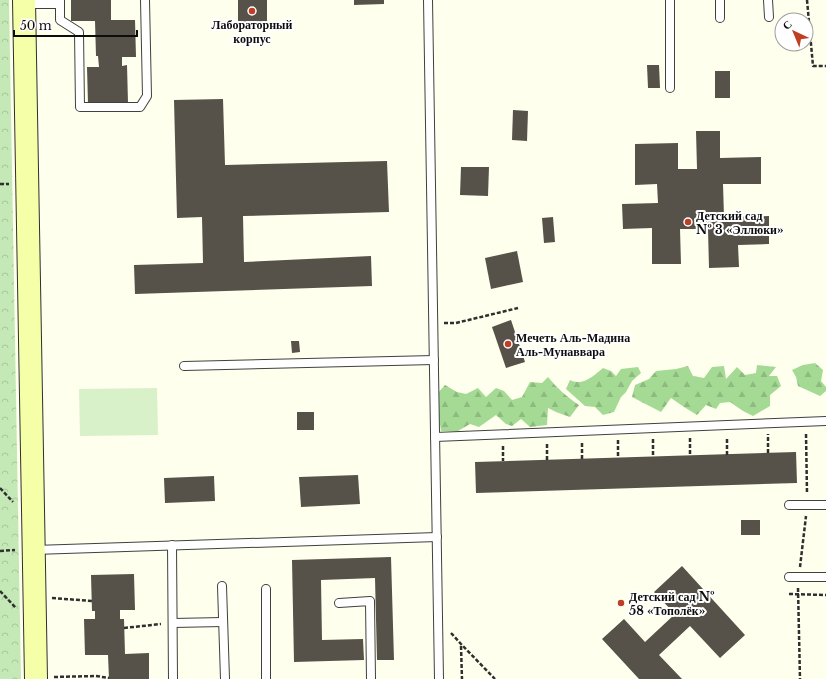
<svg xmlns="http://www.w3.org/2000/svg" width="826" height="679" viewBox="0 0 826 679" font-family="'Libre Baskerville',serif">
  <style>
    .forest { fill: url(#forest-firs) }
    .park { fill: url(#park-crowns) }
    .pitch { fill: #d9f1c8 }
    .building { fill: #565149 }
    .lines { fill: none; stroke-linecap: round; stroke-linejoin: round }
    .lane-casing { stroke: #404040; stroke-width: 10 }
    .secondary-casing { stroke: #2f2f2f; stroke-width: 24 }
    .path { stroke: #2f2f2f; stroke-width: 2.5; stroke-dasharray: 4 2; stroke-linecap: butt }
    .lane { stroke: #fff; stroke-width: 8 }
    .secondary { stroke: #f5ffa8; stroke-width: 22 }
    .poi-dot { fill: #be3f24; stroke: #fff; stroke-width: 1.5 }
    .labels { text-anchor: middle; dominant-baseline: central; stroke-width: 4; stroke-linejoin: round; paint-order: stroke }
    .poi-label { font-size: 12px; font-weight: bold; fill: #0d0d0d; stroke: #fff; text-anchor: start }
  </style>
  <defs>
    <pattern id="forest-firs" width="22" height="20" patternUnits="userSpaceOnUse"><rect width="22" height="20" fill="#a5da95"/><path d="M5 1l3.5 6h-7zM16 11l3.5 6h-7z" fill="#8dba7f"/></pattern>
    <pattern id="park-crowns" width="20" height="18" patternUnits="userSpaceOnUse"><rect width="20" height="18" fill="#c5e9b6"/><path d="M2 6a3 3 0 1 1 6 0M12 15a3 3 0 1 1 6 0" fill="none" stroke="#a8c79b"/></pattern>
  </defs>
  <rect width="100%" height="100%" fill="#feffed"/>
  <g class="forest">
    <polygon points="815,363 823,370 821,381 826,387 826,391 820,396 798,386 796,377 792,370 803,365"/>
    <polygon points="757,365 776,367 769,376 777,376 781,386 770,395 770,406 753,416 743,411 730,402 720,403 716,409 706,405 697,415 684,407 671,398 661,412 632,397 635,385 649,379 656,371 676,369 688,366 693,376 704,378 712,367 724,366 726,379 737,367 745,375 756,373"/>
    <path d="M638 367 641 373 632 381 626 392 621 397 614 412 603 415 595 407 585 406 566 389 570 380C572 381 575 382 577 382 586 383 596 374 603 368L611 371 616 376 621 369Z"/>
    <path d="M548 377C557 388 567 397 579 405L570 417 556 412 548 408 547 425 530 427 521 419 512 426 506 424 496 415 479 427 470 424 458 431H441L438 412 437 394 445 385 457 392 466 394 478 388 486 397 496 388 504 391 512 400 522 397 530 382 542 383Z"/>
  </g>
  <polygon class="park" points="0,0 9,0 21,679 0,679"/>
  <polygon class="pitch" points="157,388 158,435 80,436 79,389"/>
  <g class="building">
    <polygon points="71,0 111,0 111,20 135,20 136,57 122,57 122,66 127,65 128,103 88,104 87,67 99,67 98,56 96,56 95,21 71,21"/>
    <polygon points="238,0 267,0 267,22 238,23"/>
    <polygon points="354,0 384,0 384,4 354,5"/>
    <polygon points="647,65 659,65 660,88 648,88"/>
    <rect x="715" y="71" width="15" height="27"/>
    <polygon points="223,99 225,165 387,161 389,212 243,216 244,262 371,256 372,286 135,294 134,265 203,263 202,217 177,218 174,100"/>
    <polygon points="513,110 528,111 527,141 512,140"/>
    <polygon points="696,131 720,131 720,158 761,157 761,184 723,184 724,217 769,216 769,244 738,245 739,267 709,268 708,229 680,229 681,264 652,264 652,228 623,229 622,204 658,203 657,184 635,185 635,144 678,143 678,169 697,169"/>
    <polygon points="461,167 489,167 488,196 460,195"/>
    <polygon points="553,217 555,242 544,243 542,218"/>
    <polygon points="517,251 523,282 491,289 485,258"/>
    <polygon points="511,320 525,362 506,368 492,327"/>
    <polygon points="291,341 299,341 300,352 292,353"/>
    <rect x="297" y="412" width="17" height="18"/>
    <polygon points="796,452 797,483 476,493 475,462"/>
    <polygon points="358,475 360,504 301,507 299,477"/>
    <polygon points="214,476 215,501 165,503 164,478"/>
    <rect x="741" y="520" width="19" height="15"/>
    <polygon points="391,557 394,660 377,660 375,578 321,580 322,640 363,639 364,660 294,662 292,560"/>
    <polygon points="682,566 745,635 720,658 690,626 659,655 682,679 639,679 602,639 624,619 645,642 675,614 654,592"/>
    <polygon points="134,574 135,610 120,610 120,619 124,619 125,654 149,653 149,679 109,679 108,655 85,655 84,619 95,619 95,611 92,611 91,575"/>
  </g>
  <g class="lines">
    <defs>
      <g id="lane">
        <polyline points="60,0 60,20 79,32 80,107 140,107 147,96 145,0"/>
        <polyline points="428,0 439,679"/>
        <polyline points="720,0 720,18"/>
        <polyline points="768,0 769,17"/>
        <polyline points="25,4 60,4"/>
        <polyline points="670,88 670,0"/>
        <polyline points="184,366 434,360"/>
        <polyline points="435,437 826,421"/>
        <polyline points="789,505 826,505"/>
        <polyline points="172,545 173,679"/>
        <polyline points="34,550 437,537"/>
        <polyline points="789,577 826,577"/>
        <polyline points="222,586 225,679"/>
        <polyline points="266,589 266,679"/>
        <polyline points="339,603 370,601 371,679"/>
        <polyline points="173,623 223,622"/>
      </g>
      <polyline id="secondary" points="24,0 36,679"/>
    </defs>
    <use href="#lane" class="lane-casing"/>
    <use href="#secondary" class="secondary-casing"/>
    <g class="path">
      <polyline points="807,0 813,66 826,66"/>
      <polyline points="0,184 9,184"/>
      <polyline points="444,323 456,323 518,308"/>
      <polyline points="806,434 807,493"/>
      <polyline points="690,438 690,456"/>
      <polyline points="653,439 653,457"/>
      <polyline points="618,440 618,458"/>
      <polyline points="547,444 547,460"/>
      <polyline points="503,446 503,461"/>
      <polyline points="768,453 768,434"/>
      <polyline points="727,455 727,437"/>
      <polyline points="582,459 582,441"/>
      <polyline points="0,488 13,502"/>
      <polyline points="0,551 15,550"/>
      <polyline points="800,567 806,516"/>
      <polyline points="798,588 800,679"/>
      <polyline points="0,591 16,608"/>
      <polyline points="789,594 826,595"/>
      <polyline points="52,598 92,601"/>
      <polyline points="124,628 161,624"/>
      <polyline points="451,633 461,644 495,679"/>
      <polyline points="461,646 462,679"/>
      <polyline points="54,677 96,676 109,678"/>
    </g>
    <use href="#lane" class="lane"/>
    <use href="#secondary" class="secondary"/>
  </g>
  <g class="poi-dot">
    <circle cx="252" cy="11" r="4"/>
    <circle cx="688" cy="222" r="4"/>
    <circle cx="508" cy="344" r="4"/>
    <circle cx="621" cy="603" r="4"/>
  </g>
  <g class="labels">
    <g class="poi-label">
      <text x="252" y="24" text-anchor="middle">Лабораторный<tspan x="252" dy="14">корпус</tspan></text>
      <text x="696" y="215">Детский сад<tspan x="696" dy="14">№ 3 «Эллюки»</tspan></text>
      <text x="516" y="337">Мечеть Аль-Мадина<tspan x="516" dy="14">Аль-Мунаввара</tspan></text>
      <text x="629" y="596">Детский сад №<tspan x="629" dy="14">58 «Тополёк»</tspan></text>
    </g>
  </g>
  <g transform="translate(794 32) rotate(316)"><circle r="19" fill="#ffffff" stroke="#9e9e9e"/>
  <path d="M0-3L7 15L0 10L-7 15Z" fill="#be3f24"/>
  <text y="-6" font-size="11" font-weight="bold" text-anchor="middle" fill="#0d0d0d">С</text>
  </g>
  <path d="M14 30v6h123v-6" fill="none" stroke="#0d0d0d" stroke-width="2"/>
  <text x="20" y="30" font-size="12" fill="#0d0d0d" stroke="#ffffff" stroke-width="3" paint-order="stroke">50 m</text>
</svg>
